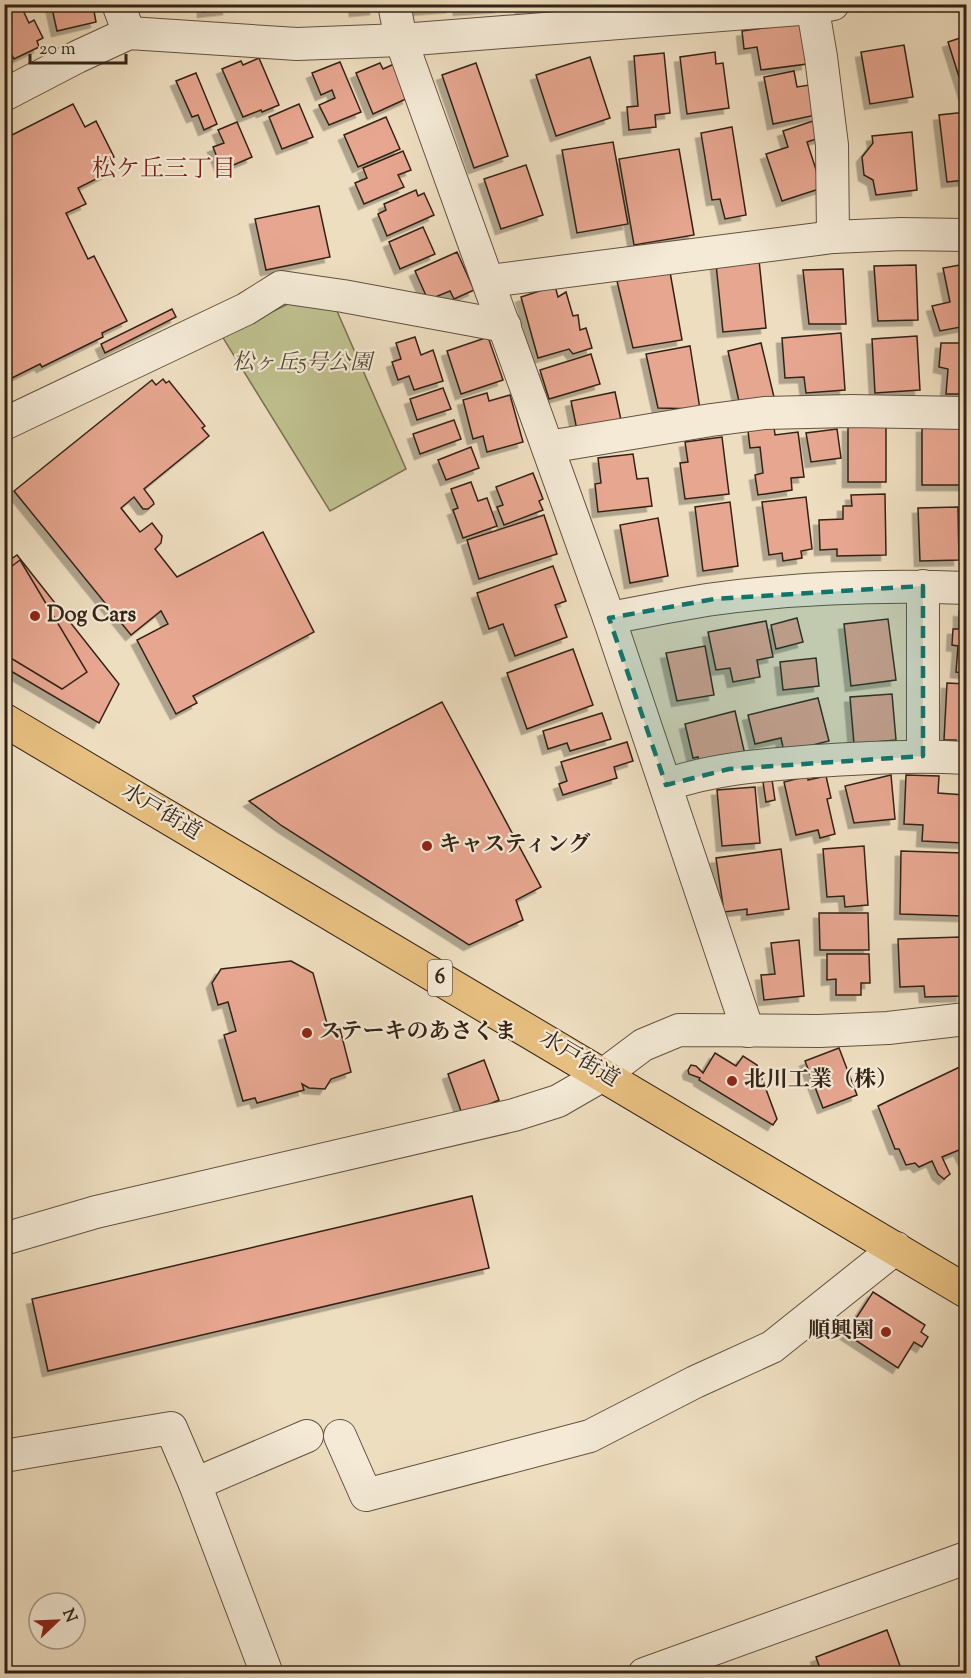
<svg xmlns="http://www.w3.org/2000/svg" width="971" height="1678" viewBox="0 0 971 1678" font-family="'Sorts Mill Goudy','Noto Serif JP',serif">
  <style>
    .green { fill: #bfc08e; stroke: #797252; stroke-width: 1.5 }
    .building { fill: #e7a690; stroke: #332316; stroke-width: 1.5; filter: url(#shadow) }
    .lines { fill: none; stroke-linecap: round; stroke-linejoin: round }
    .minor-casing { stroke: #625240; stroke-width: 34 }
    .highway-casing { stroke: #332316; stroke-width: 35 }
    .minor { stroke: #f4ead6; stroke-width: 32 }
    .highway { stroke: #e7bf80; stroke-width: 33 }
    .marked { fill: #0f766e; fill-opacity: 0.2; stroke: #0f766e; stroke-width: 4.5; stroke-dasharray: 12 8; stroke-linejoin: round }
    .poi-dot { fill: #8f2418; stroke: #f4ead6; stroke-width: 2 }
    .labels { text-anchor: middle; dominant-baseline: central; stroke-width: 4.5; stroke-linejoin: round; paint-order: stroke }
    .shield { fill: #f4ead6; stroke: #6d5f50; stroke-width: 1.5 }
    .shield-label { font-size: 21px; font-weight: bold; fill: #332316 }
    .park-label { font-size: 22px; font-style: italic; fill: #564a34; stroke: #f4ead6 }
    .poi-label { font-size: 22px; font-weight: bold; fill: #332316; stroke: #f4ead6; text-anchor: start }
    .street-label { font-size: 22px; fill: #332316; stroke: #f4ead6 }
    .neighbourhood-label { font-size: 24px; fill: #7a1f14; stroke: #f4ead6 }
  </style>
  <defs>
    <filter id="shadow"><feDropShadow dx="-5.5" dy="5.5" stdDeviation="0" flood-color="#0004"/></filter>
  </defs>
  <rect width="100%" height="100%" fill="#eedec0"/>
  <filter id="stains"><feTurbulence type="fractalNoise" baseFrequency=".00333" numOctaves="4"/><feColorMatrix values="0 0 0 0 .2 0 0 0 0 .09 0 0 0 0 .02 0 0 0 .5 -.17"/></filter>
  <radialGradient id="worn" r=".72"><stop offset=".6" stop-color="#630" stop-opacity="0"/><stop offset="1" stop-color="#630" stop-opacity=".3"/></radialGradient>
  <polygon class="green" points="319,299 333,302 406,469 330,511 220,333 259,318 290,303 315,308"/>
  <g class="building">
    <polygon points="16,4 20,4 29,23 34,20 43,38 37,41 39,47 14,59 4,40 4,10"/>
    <polygon points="51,4 100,4 100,5 93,6 96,22 57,31"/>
    <polygon points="203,4 227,4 228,9 203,12"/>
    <polygon points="354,4 374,4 375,9 355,11"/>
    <polygon points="414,4 451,4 451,7 415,10"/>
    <polygon points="458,4 500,4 500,7 459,10"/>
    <polygon points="521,4 566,4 566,5 521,8"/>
    <polygon points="801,23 807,64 761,70 757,47 744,49 742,31"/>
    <polygon points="966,36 966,99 948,42"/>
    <polygon points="904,45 913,97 870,104 861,52"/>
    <polygon points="715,52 716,64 723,63 729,108 687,114 680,57"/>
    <polygon points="664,53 670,113 655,115 656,127 629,130 627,107 638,106 634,56"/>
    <polygon points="590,57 610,118 556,136 536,75"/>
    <polygon points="259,58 279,105 262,112 261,110 243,117 222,69 241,61 243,65"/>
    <polygon points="340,62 361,112 329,125 319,105 335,98 332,90 321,95 312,73"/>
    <polygon points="380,63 383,69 394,64 408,98 373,114 356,73"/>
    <polygon points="476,63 508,156 474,168 442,75"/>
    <polygon points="794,71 797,87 809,85 816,115 773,124 764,77"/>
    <polygon points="196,73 217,124 204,130 198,115 192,117 176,81"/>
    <polygon points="73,104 85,127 96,121 114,157 103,163 108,173 78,188 86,204 66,213 88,259 94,256 127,321 102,333 103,337 42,367 40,364 4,382 4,139"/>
    <polygon points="299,104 313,137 282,149 269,117"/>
    <polygon points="966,112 966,180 947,182 939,115"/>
    <polygon points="386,117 400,149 358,167 344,135"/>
    <polygon points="816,120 822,137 807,142 822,188 782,201 766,154 788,147 783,131"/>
    <polygon points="237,122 252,157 222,170 213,147 224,143 218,130"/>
    <polygon points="732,127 746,215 725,219 720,199 712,200 701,133"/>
    <polygon points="912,132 917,190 876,195 873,180 864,175 862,157 873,143 872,136"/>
    <polygon points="613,142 628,224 577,233 562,150"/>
    <polygon points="679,149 694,235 634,245 619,159"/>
    <polygon points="403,151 411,170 398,175 404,187 364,204 355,183 367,178 363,168"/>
    <polygon points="526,165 543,215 501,229 484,179"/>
    <polygon points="416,190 418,196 424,193 434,215 387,236 378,214 386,210 384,204"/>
    <polygon points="319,206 330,257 266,270 255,219"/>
    <polygon points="423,227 435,254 400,269 389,242"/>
    <polygon points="457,252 474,290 454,299 450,291 428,300 415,271"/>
    <polygon points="759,260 766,328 723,332 716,264"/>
    <polygon points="966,264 966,326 940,331 932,306 950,302 943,268"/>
    <polygon points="916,265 918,320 878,321 874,266"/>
    <polygon points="843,269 846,324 809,324 803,270"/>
    <polygon points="670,272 682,340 633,348 617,281"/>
    <polygon points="555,286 558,297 566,292 573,316 578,315 580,330 586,328 592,348 573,354 569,349 538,358 521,297"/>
    <polygon points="172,309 176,317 105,353 101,344"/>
    <polygon points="841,333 845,390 806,393 804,377 785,378 782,338"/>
    <polygon points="917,336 920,390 875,393 872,339"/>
    <polygon points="415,337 421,355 433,350 443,381 414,390 409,376 398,380 392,362 401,359 396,343"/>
    <polygon points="488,337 503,380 461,394 447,351"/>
    <polygon points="761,343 774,397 740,406 728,351"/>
    <polygon points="941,343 966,343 966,394 946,394 948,369 939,367"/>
    <polygon points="690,346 700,409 658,408 646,354"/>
    <polygon points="591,354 600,384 549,399 540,370"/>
    <polygon points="163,379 166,383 169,381 205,426 202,428 209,436 144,489 153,501 154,504 148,509 143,509 134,497 121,508 140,532 152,523 162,536 161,543 155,549 177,577 263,532 314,632 193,696 197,703 176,714 137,640 168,624 161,611 131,635 14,491 152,380 156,385"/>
    <polygon points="443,388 451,409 417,420 410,399"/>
    <polygon points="615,392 621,420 577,430 571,401"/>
    <polygon points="487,393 489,401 510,395 523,442 487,452 483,436 473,439 463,400"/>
    <polygon points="454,420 461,439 420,454 413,434"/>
    <polygon points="848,426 886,427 886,482 848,482"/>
    <polygon points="774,427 775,435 798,432 804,477 791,478 792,490 758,495 755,475 763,473 760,447 750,448 748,431"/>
    <rect x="922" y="427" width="44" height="58"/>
    <polygon points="837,429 841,458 811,462 806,433"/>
    <polygon points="722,437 729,494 685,499 680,463 688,462 685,442"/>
    <polygon points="471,447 479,468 446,480 438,460"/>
    <polygon points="633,454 637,479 648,478 652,506 598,512 595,484 601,483 598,458"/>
    <polygon points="533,473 543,499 539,501 543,510 504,525 497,507 503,505 496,487"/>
    <polygon points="471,482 478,501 487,498 497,526 463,538 453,510 458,508 451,489"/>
    <polygon points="885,494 886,555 837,556 837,549 820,550 819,520 843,519 843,506 852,506 851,495"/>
    <polygon points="806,497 812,549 801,551 802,558 783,561 782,553 769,555 762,502"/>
    <polygon points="730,502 738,566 703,571 695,507"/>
    <polygon points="958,507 959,560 920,561 918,508"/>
    <polygon points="544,515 557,554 479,579 467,540"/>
    <polygon points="658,518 668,576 630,583 620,525"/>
    <polygon points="17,555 119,684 99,723 4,667 4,564"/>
    <polygon points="20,560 87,672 62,689 4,654 4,572"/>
    <polygon points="553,566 566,601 555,605 567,637 515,656 503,624 489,629 477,593"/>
    <polygon points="959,611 966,612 966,673 956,672 958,646 952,645 953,629 959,629"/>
    <polygon points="797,618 803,642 776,649 771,625"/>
    <polygon points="888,619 896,680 851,686 844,624"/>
    <polygon points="766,621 773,657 757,660 760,677 733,682 730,668 716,670 708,632"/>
    <polygon points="705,646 714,695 677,701 666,653"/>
    <polygon points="573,649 593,705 527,729 507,673"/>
    <polygon points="816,658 819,686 783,690 780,662"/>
    <polygon points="947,683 966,684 966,745 955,745 956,740 944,740"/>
    <polygon points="892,694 896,740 854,744 850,697"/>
    <polygon points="818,698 829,741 784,752 781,738 755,744 748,715"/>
    <polygon points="442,702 541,887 516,900 523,920 469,945 282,826 249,801"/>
    <polygon points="735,711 746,759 701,770 698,757 693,758 685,724"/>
    <polygon points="602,713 611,739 570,751 567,743 548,749 543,731"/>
    <polygon points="627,742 633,761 614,767 617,778 563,795 559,784 567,781 561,762"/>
    <polygon points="891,775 895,819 854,823 845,786"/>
    <polygon points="906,775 939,776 938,793 965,795 963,843 922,841 923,825 904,824"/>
    <polygon points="808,776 808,780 826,776 831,798 827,799 835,834 820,838 818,830 796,835 784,782"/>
    <polygon points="772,780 775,800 766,802 763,782"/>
    <polygon points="755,787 760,843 722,846 717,790"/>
    <polygon points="864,846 868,905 845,907 844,896 827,897 823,849"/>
    <polygon points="781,849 789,909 747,915 747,909 724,912 716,858"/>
    <polygon points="901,851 964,853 963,916 900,914"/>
    <polygon points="819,913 868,913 869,950 820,950"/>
    <polygon points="961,937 962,996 925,997 924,986 900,987 898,939"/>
    <polygon points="799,940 804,996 764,1000 761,975 775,974 771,943"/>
    <polygon points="827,954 869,954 870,983 861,983 861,995 836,995 836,979 827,980"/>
    <polygon points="291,961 313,973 329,1031 340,1029 351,1072 331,1079 325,1089 309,1088 302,1084 304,1090 257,1103 255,1098 243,1101 224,1035 236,1031 228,1002 218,1005 212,983 221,969"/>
    <polygon points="839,1048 857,1095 823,1108 805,1061"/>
    <polygon points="715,1053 736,1066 743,1056 757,1065 777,1119 773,1125 699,1080 700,1078 689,1074 688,1070 691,1065 696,1066 703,1073"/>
    <polygon points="484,1060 499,1100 467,1114 462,1114 448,1074"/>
    <polygon points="966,1064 966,1164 959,1150 942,1157 950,1174 944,1179 938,1174 932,1161 919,1167 915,1163 906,1165 899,1149 895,1149 878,1106"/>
    <polygon points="472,1196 489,1268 48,1371 32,1299"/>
    <polygon points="873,1292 925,1325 921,1332 928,1337 922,1347 914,1342 898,1368 846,1334"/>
    <polygon points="887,1630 903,1674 822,1674 816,1657"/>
  </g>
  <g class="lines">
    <defs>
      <g id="minor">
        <polyline points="118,4 129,33"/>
        <polyline points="394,4 401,40 609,618 748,1031"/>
        <polyline points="812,4 821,57 832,145 833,237"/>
        <polyline points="4,95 77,57 129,33 297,44 401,40 813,8 833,4"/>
        <polyline points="489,281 833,237 901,234 966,235"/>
        <polyline points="4,424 246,309 281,287 343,296 505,326"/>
        <polyline points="548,447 711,420 764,413 851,411 966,413"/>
        <path d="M609 618C644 612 679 604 714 599 796 588 883 585 966 588"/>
        <polyline points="923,756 923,586"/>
        <path d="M666 785C715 768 764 765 815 761 866 758 916 755 966 758"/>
        <polyline points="4,1239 96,1212 514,1115 558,1101 603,1075 643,1045 679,1030 819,1031 888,1028 966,1019"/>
        <polyline points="340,1436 366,1495 590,1436 695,1382 772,1347 896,1248"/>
        <polyline points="4,1456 171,1428 195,1484 267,1674"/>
        <polyline points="195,1484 307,1436"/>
        <polyline points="644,1674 966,1558"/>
      </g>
      <polyline id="highway" points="4,720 966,1291"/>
    </defs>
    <use href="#minor" class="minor-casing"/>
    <use href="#highway" class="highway-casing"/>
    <use href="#minor" class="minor"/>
    <use href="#highway" class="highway"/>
  </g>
  <path class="marked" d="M923 586V756L729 769 666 785 609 618 714 599Z"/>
  <g class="poi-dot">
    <circle cx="35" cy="616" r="6"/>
    <circle cx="427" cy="846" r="6"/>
    <circle cx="307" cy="1033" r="6"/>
    <circle cx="732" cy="1081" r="6"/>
    <circle cx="886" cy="1332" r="6"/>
  </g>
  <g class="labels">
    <rect class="shield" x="428" y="960" width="24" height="36" rx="4.5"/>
    <g class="shield-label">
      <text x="440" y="978">6</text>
    </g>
    <g class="park-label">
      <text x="302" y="364">松ヶ丘5号公園</text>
    </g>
    <g class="poi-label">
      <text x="47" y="616">Dog Cars</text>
      <text x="439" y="846">キャスティング</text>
      <text x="319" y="1033">ステーキのあさくま</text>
      <text x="744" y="1081">北川工業（株）</text>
      <text x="874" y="1332" text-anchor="end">順興園</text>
    </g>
    <g class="street-label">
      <text transform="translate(161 813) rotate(31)">水戸街道</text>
      <text transform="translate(579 1060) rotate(31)">水戸街道</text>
    </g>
    <g class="neighbourhood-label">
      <text x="164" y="170">松ケ丘三丁目</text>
    </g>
  </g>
  <rect width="971" height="1678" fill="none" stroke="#eedec0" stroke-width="24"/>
  <rect x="6" y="6" width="959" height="1666" fill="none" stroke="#332316" stroke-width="3"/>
  <rect x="12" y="12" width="947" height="1654" fill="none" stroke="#332316" stroke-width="1.5"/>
  <g transform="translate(57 1621) rotate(67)"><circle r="28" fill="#f4ead6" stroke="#a79a89" stroke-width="1.5"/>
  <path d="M0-4.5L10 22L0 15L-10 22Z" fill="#8f2418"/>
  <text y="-9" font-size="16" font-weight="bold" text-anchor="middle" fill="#332316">N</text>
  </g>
  <path d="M30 54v9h96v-9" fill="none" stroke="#332316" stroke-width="3"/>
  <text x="39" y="54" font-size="18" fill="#332316" stroke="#f4ead6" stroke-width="4.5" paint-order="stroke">20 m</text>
  <rect width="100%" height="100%" filter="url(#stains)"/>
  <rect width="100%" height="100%" fill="url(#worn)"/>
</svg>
